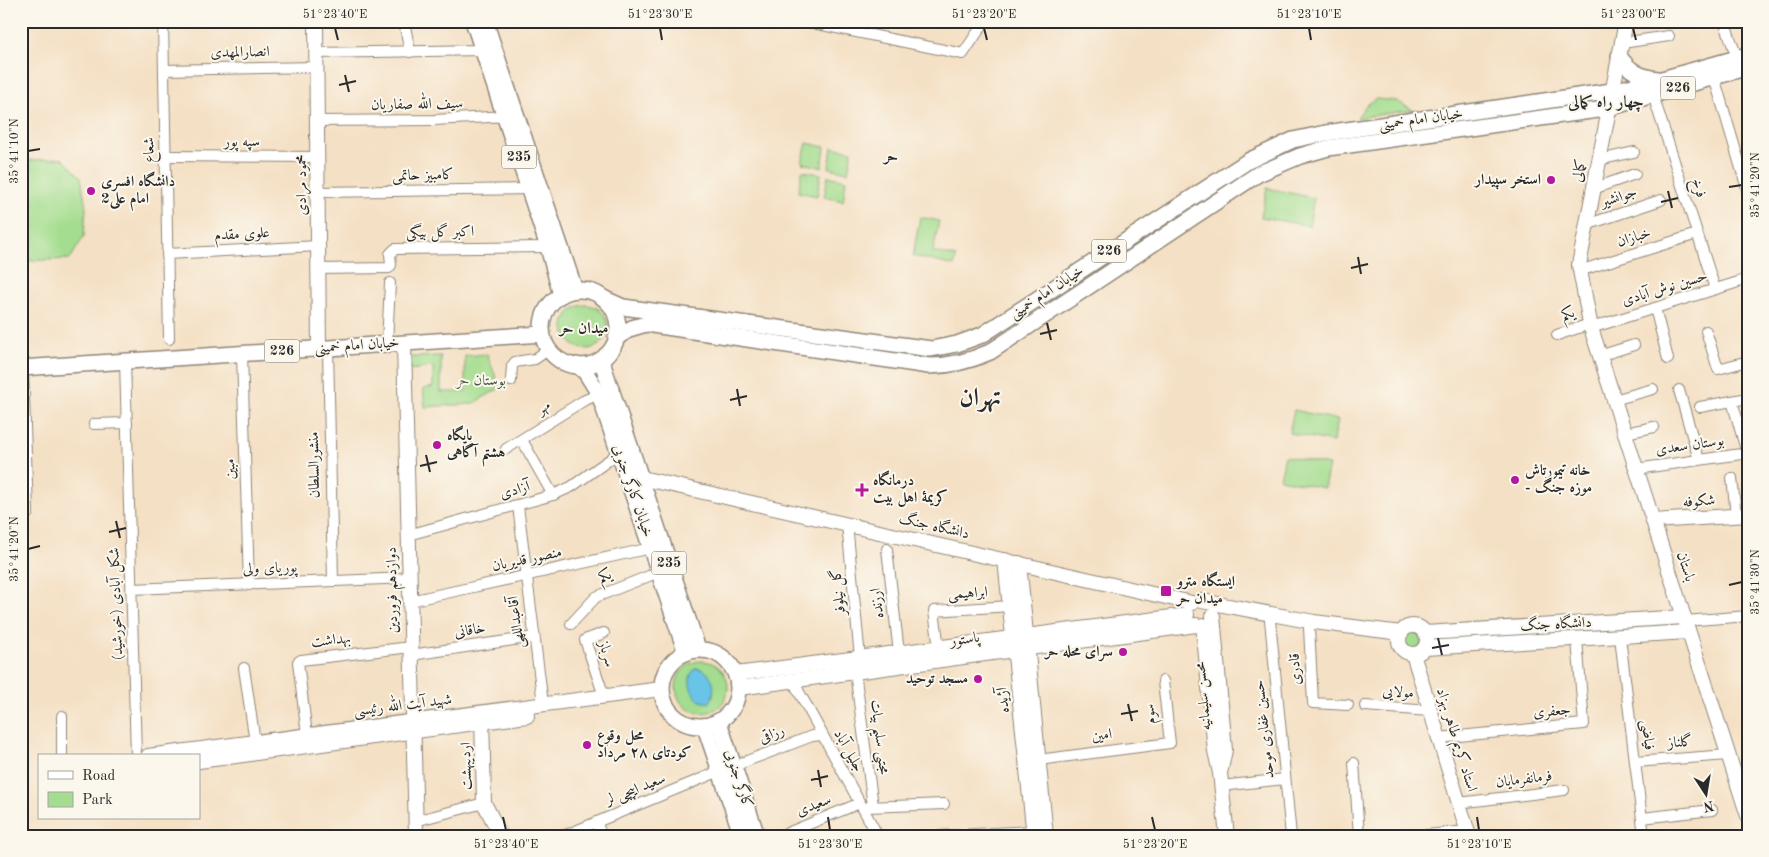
<svg xmlns="http://www.w3.org/2000/svg" width="1769" height="857" viewBox="0 0 1769 857" font-family="'Old Standard TT',Amiri,serif">
  <style>
    .green { fill: #a4dd8f; stroke: #68845d }
    .water { fill: #6ac4e8; stroke: #4a788a }
    .lines { fill: none; stroke-linecap: round; stroke-linejoin: round }
    .street-casing { stroke: #908678; stroke-width: 12 }
    .secondary-casing { stroke: #908678; stroke-width: 16 }
    .primary-casing { stroke: #908678; stroke-width: 18 }
    .street { stroke: #fff; stroke-width: 10 }
    .secondary { stroke: #fff; stroke-width: 14 }
    .primary { stroke: #fff; stroke-width: 15 }
    .ticks { fill: none; stroke: #2b2b2b; stroke-width: 2 }
    .poi-dot { fill: #b5179e; stroke: #fbf7ec; stroke-width: 2 }
    .labels { text-anchor: middle; dominant-baseline: central; stroke-width: 4; stroke-linejoin: round; paint-order: stroke }
    .shield { fill: #fbf7ec; stroke: #696865; stroke-width: 1 }
    .shield-label { font-size: 14px; font-weight: bold; fill: #2b2b2b }
    .street-label { font-size: 15px; fill: #2b2b2b; stroke: #fbf7ec }
    .poi-label { font-size: 15px; font-weight: bold; fill: #2b2b2b; stroke: #fbf7ec; text-anchor: start }
    .park-label { font-size: 15px; fill: #495844; stroke: #fbf7ec }
    .neighbourhood-label { font-size: 16px; font-weight: bold; fill: #2b2b2b; stroke: #fbf7ec }
    .town-label { font-size: 25px; font-weight: bold; fill: #2b2b2b; stroke: #fbf7ec }
    .neatline { fill: none; stroke: #2b2b2b; stroke-width: 2 }
    .ticks-label { font-size: 12px; text-anchor: middle; fill: #2b2b2b }
  </style>
  <rect width="100%" height="100%" fill="#fbf7ec"/>
  <filter id="ink" filterUnits="userSpaceOnUse"><feTurbulence type="fractalNoise" baseFrequency=".02" numOctaves="2"/><feDisplacementMap in="SourceGraphic" scale="10" xChannelSelector="R" yChannelSelector="G"/><feConvolveMatrix kernelMatrix="1 2 1 2 8 2 1 2 1" color-interpolation-filters="sRGB"/></filter>
  <filter id="wash" filterUnits="userSpaceOnUse"><feTurbulence type="fractalNoise" baseFrequency=".0096" numOctaves="4" result="noise"/><feDisplacementMap in="SourceGraphic" scale="20" xChannelSelector="R" yChannelSelector="G"/><feGaussianBlur stdDeviation="1.12" result="paint"/><feColorMatrix in="noise" values="0 0 0 0 0 0 0 0 0 0 0 0 0 0 0 0 0 1.4 0 .05"/><feComposite in="paint" operator="in"/></filter>
  <g filter="url(#wash)">
    <rect width="100%" height="100%" fill="#f4e0c4"/>
    <g class="green">
      <polygon points="1376,99 1397,101 1412,110 1357,118 1365,106"/>
      <polygon points="807,143 825,147 822,167 802,163"/>
      <polygon points="832,147 852,151 848,172 829,168"/>
      <polygon points="62,158 81,177 86,208 84,236 70,259 21,261 21,161"/>
      <polygon points="802,171 821,174 817,196 798,192"/>
      <polygon points="828,176 846,180 843,201 824,197"/>
      <polygon points="1267,188 1314,198 1309,226 1261,217"/>
      <polygon points="920,217 939,221 933,252 956,257 954,266 913,256"/>
      <circle cx="586" cy="327" r="22"/>
      <polygon points="487,354 500,388 472,404 425,407 423,389 433,387 433,367 410,370 409,357 441,356 441,392 465,392 465,356"/>
      <polygon points="1294,410 1338,420 1333,442 1289,433"/>
      <polygon points="1285,456 1329,465 1324,488 1280,479"/>
      <circle cx="1413" cy="641" r="9"/>
      <circle cx="702" cy="687" r="26"/>
    </g>
    <path class="water" d="M696 668C714 670 718 690 709 703L700 701C690 693 685 677 696 668Z"/>
  </g>
  <g filter="url(#ink)">
    <g class="lines">
      <defs>
        <g id="street">
          <polyline points="163,21 169,339"/>
          <polyline points="404,21 410,52"/>
          <polyline points="803,21 963,54 985,21"/>
          <polyline points="1726,26 1737,58"/>
          <polyline points="1622,43 1669,36"/>
          <polyline points="317,53 483,50"/>
          <polyline points="164,70 317,67"/>
          <polyline points="1714,77 1748,192"/>
          <polyline points="1653,95 1715,289"/>
          <polyline points="317,121 434,120 509,116"/>
          <polyline points="165,156 318,157"/>
          <polyline points="1599,160 1634,152"/>
          <polyline points="1593,189 1635,174"/>
          <polyline points="318,192 529,189"/>
          <polyline points="1586,225 1661,200"/>
          <polyline points="167,254 318,246"/>
          <polyline points="319,269 389,268 391,265 390,254 395,249 548,247"/>
          <polyline points="1579,271 1697,234"/>
          <polyline points="1655,308 1668,359"/>
          <polyline points="1591,328 1748,279"/>
          <polyline points="1706,331 1718,369 1748,361"/>
          <polyline points="1557,335 1590,324"/>
          <polyline points="387,344 390,283"/>
          <polyline points="328,348 333,581"/>
          <polyline points="242,353 249,585"/>
          <polyline points="1599,356 1634,345"/>
          <polyline points="125,361 136,756"/>
          <polyline points="23,368 28,513"/>
          <polyline points="511,381 512,366 515,362 535,359 549,349"/>
          <polyline points="1679,390 1699,460"/>
          <polyline points="1614,400 1653,389"/>
          <polyline points="1732,401 1747,453"/>
          <polyline points="1700,407 1748,398"/>
          <polyline points="94,424 127,423"/>
          <polyline points="1625,433 1654,427"/>
          <polyline points="522,440 553,495"/>
          <polyline points="506,449 583,401 599,394"/>
          <polyline points="1636,469 1748,453"/>
          <polyline points="1732,478 1736,515"/>
          <polyline points="518,506 543,704"/>
          <polyline points="847,524 860,658"/>
          <polyline points="408,535 553,495 571,487 619,453"/>
          <polyline points="887,549 899,653"/>
          <polyline points="132,589 409,578"/>
          <polyline points="410,601 651,548"/>
          <polyline points="1270,620 1291,836"/>
          <polyline points="1685,621 1748,616"/>
          <polyline points="571,624 596,597 659,572"/>
          <polyline points="1309,628 1313,703 1348,705"/>
          <polyline points="604,633 585,640 604,696"/>
          <polyline points="1620,637 1644,836"/>
          <polyline points="939,648 934,611 1010,606"/>
          <polyline points="411,655 534,637"/>
          <polyline points="244,668 255,742"/>
          <polyline points="855,672 873,806"/>
          <polyline points="793,681 878,836"/>
          <polyline points="1365,706 1430,711"/>
          <polyline points="62,716 62,756"/>
          <polyline points="307,735 298,662 301,660 411,647"/>
          <polyline points="1438,738 1584,724 1577,640"/>
          <polyline points="1038,760 1170,743 1163,681"/>
          <polyline points="1635,762 1728,755"/>
          <polyline points="1354,763 1359,836"/>
          <polyline points="734,766 812,736 822,735"/>
          <polyline points="1221,786 1285,779"/>
          <polyline points="1459,803 1564,790"/>
          <polyline points="868,807 944,804"/>
          <polyline points="1642,818 1712,810"/>
          <polyline points="415,821 484,803"/>
          <polyline points="596,822 602,836"/>
          <polyline points="563,836 720,771"/>
          <polyline points="780,836 860,803"/>
          <polyline points="936,836 1034,831"/>
          <polyline points="1416,836 1467,831"/>
          <polyline points="1629,836 1644,834"/>
        </g>
        <g id="secondary">
          <polyline points="316,21 319,348"/>
          <polyline points="1626,21 1579,265 1591,328 1748,816"/>
          <polyline points="404,343 416,836"/>
          <polyline points="640,476 646,479 1192,603"/>
          <polyline points="1653,521 1748,515"/>
          <polyline points="1005,560 1034,836"/>
          <polyline points="1019,563 1046,836"/>
          <polyline points="1202,601 1314,622 1401,633"/>
          <polyline points="1213,616 1225,750 1221,769"/>
          <polyline points="1203,625 1215,751 1220,773 1227,836"/>
          <circle cx="1413" cy="640" r="14"/>
          <polyline points="1425,633 1684,617"/>
          <polyline points="1425,648 1688,632"/>
          <polyline points="1413,654 1469,836"/>
          <polyline points="736,674 1187,615"/>
          <polyline points="739,688 1196,625"/>
          <polyline points="482,713 484,803 501,836"/>
          <polyline points="148,756 661,689"/>
          <polyline points="199,761 527,716"/>
        </g>
        <g id="primary">
          <polyline points="473,21 548,247 561,295"/>
          <polyline points="485,21 575,290"/>
          <path d="M1619 56C1629 71 1640 77 1658 79"/>
          <circle cx="580" cy="328" r="38"/>
          <polyline points="603,298 623,307 931,349 957,344 982,335 1248,161 1293,140 1326,133 1612,91 1662,79 1748,55"/>
          <path d="M616 338 632 328 646 324 929 366C951 366 970 361 990 352L1258 174 1300 156 1328 148 1605 109 1748 67"/>
          <polyline points="606,355 603,361 604,368 698,649"/>
          <polyline points="577,365 586,373 599,394 686,653"/>
          <polyline points="21,368 542,334"/>
          <circle cx="700" cy="688" r="38"/>
          <polyline points="719,722 757,836"/>
          <polyline points="705,727 742,836"/>
        </g>
      </defs>
      <use href="#street" class="street-casing"/>
      <use href="#secondary" class="secondary-casing"/>
      <use href="#primary" class="primary-casing"/>
      <use href="#street" class="street"/>
      <use href="#secondary" class="secondary"/>
      <use href="#primary" class="primary"/>
    </g>
  </g>
  <path class="ticks" d="M335 28 338 40M660 28 662 40M984 28 987 40M1309 28 1311 40M1633 28 1636 40M345 75 349 92M339 85 356 81M28 151 40 149M1729 187 1742 185M1668 191 1672 208M1661 202 1678 198M1358 257 1361 274M1351 268 1368 264M1047 323 1051 340M1040 334 1057 330M737 389 740 406M730 400 747 396M426 455 430 472M420 466 437 462M116 521 120 538M109 532 126 528M28 549 40 546M1729 585 1742 582M1438 638 1442 655M1432 648 1449 645M1128 704 1132 721M1121 714 1138 711M818 770 821 787M811 780 828 776M503 817 506 830M828 817 830 830M1152 817 1155 830M1477 817 1479 830"/>
  <g class="poi-dot">
    <circle cx="1551" cy="180" r="5"/>
    <circle cx="91" cy="191" r="5"/>
    <circle cx="437" cy="445" r="5"/>
    <circle cx="1515" cy="480" r="5"/>
    <path d="M859.5 482.5h5v5h5v5h-5v5h-5v-5h-5v-5h5z"/>
    <rect x="1160" y="585" width="12" height="12" rx="2.5"/>
    <circle cx="1123" cy="652" r="5"/>
    <circle cx="978" cy="679" r="5"/>
    <circle cx="587" cy="745" r="5"/>
  </g>
  <g class="labels">
    <g class="shield">
      <rect x="1660.5" y="76.5" width="35" height="23" rx="4"/>
      <rect x="501.5" y="145.5" width="35" height="23" rx="4"/>
      <rect x="1091.5" y="239.5" width="35" height="23" rx="4"/>
      <rect x="264.5" y="339.5" width="35" height="23" rx="4"/>
      <rect x="651.5" y="551.5" width="35" height="23" rx="4"/>
    </g>
    <g class="shield-label">
      <text x="1678" y="88">226</text>
      <text x="519" y="157">235</text>
      <text x="1109" y="251">226</text>
      <text x="282" y="351">226</text>
      <text x="669" y="563">235</text>
    </g>
    <g class="street-label">
      <text transform="translate(240 53) rotate(-1)">انصارالمهدی</text>
      <text transform="translate(417 105) rotate(-1)">سیف الله صفاریان</text>
      <text transform="translate(1421 120) rotate(-8)">خیابان امام خمینی</text>
      <text x="242" y="142">سپه پور</text>
      <text transform="translate(150 150) rotate(-91)">شعاع</text>
      <text transform="translate(1580 171) rotate(-79)">کمالی</text>
      <text transform="translate(423 176) rotate(-1)">کامبیز حاتمی</text>
      <text transform="translate(302 185) rotate(-90)">محمود مرادی</text>
      <text transform="translate(1698 188) rotate(72)">فرخ</text>
      <text transform="translate(1619 198) rotate(-18)">جوانشیر</text>
      <text transform="translate(440 233) rotate(-1)">اکبر گل بیگی</text>
      <text transform="translate(242 235) rotate(-3)">علوی مقدم</text>
      <text transform="translate(1634 238) rotate(-17)">خبازان</text>
      <text transform="translate(1665 289) rotate(-17)">حسین نوش آبادی</text>
      <text transform="translate(1047 293) rotate(-33)">خیابان امام خمینی</text>
      <text transform="translate(1568 315) rotate(-19)">یکم</text>
      <text transform="translate(357 346) rotate(-4)">خیابان امام خمینی</text>
      <text transform="translate(544 408) rotate(-32)">مهر</text>
      <text transform="translate(1690 446) rotate(-8)">بوستان سعدى</text>
      <text transform="translate(315 465) rotate(-91)">منشورالسلطان</text>
      <text transform="translate(231 469) rotate(-92)">مبین</text>
      <text transform="translate(515 491) rotate(-16)">آزادی</text>
      <text transform="translate(632 491) rotate(71)">خیابان کارگر جنوبی</text>
      <text transform="translate(1699 502) rotate(-4)">شکوفه</text>
      <text transform="translate(934 527) rotate(13)">دانشگاه جنگ</text>
      <text transform="translate(527 560) rotate(-12)">منصور قدیریان</text>
      <text transform="translate(1685 567) rotate(72)">باستان</text>
      <text transform="translate(270 569) rotate(-2)">پوریای ولی</text>
      <text transform="translate(605 577) rotate(-23)">یکم</text>
      <text transform="translate(393 590) rotate(-91)">دوازدهم فروردین</text>
      <text transform="translate(839 592) rotate(-96)">گل نیلوفر</text>
      <text transform="translate(968 594) rotate(-3)">ابراهیمی</text>
      <text transform="translate(878 603) rotate(-97)">ارزنده</text>
      <text transform="translate(117 604) rotate(-92)">شکل آبادی (خورشید)</text>
      <text transform="translate(517 622) rotate(-97)">آقاعبداللهی</text>
      <text transform="translate(1556 625) rotate(-3)">دانشگاه جنگ</text>
      <text transform="translate(470 631) rotate(-9)">خاقانی</text>
      <text transform="translate(965 640) rotate(-8)">پاستور</text>
      <text transform="translate(331 641) rotate(-6)">بهداشت</text>
      <text transform="translate(606 654) rotate(73)">سرباز</text>
      <text transform="translate(1296 669) rotate(-93)">قادری</text>
      <text transform="translate(1398 693) rotate(4)">مولایی</text>
      <text transform="translate(1204 696) rotate(-95)">محسن سلیمانیه</text>
      <text transform="translate(1004 700) rotate(-96)">آژیده</text>
      <text transform="translate(403 706) rotate(-7)">شهید آیت الله رئیسی</text>
      <text transform="translate(1552 712) rotate(-5)">جعفری</text>
      <text transform="translate(1151 714) rotate(-96)">سوم</text>
      <text transform="translate(1265 729) rotate(-96)">حسین غفاری موحد</text>
      <text transform="translate(772 735) rotate(-21)">رزاقی</text>
      <text transform="translate(1647 735) rotate(83)">فیاضی</text>
      <text transform="translate(1102 736) rotate(-7)">امین</text>
      <text transform="translate(879 737) rotate(83)">مجتبی سلیم بیات</text>
      <text transform="translate(1456 740) rotate(73)">استاد کریم طاهر بهزاد</text>
      <text transform="translate(1680 743) rotate(-4)">گلناز</text>
      <text transform="translate(848 751) rotate(61)">جلیل آباد</text>
      <text transform="translate(467 766) rotate(-91)">اردیبهشت</text>
      <text transform="translate(738 779) rotate(72)">کارگر جنوبی</text>
      <text transform="translate(1524 780) rotate(-7)">فرمانفرمایان</text>
      <text transform="translate(636 790) rotate(-22)">سعید ایپچی لر</text>
      <text transform="translate(814 806) rotate(-22)">سعیدی</text>
    </g>
    <g class="poi-label">
      <text x="1541" y="180" text-anchor="end">استخر سپیدار</text>
      <text x="101" y="182">دانشگاه افسری<tspan x="101" dy="17">امام علی2</tspan></text>
      <text x="447" y="436">پایگاه<tspan x="447" dy="17">هشتم آگاهی</tspan></text>
      <text x="1525" y="471">خانه تیمورتاش<tspan x="1525" dy="17">- موزه جنگ</tspan></text>
      <text x="873" y="481">درمانگاه<tspan x="873" dy="17">کریمهٔ اهل بیت</tspan></text>
      <text x="1177" y="582">ایستگاه مترو<tspan x="1177" dy="17">میدان حر</tspan></text>
      <text x="1113" y="652" text-anchor="end">سرای محله حر</text>
      <text x="968" y="679" text-anchor="end">مسجد توحید</text>
      <text x="597" y="736">محل وقوع<tspan x="597" dy="17">کودتای ۲۸ مرداد</tspan></text>
    </g>
    <g class="park-label">
      <text x="481" y="381">بوستان حر</text>
    </g>
    <g class="neighbourhood-label">
      <text x="1606" y="103">چهار راه کمالی</text>
      <text x="891" y="157">حر</text>
      <text x="584" y="329">میدان حر</text>
    </g>
    <g class="town-label">
      <text x="980" y="398">تهران</text>
    </g>
  </g>
  <rect width="1769" height="857" fill="none" stroke="#fbf7ec" stroke-width="55"/>
  <rect x="38" y="754" width="162" height="65" fill="#fbf7ec" stroke="#a8a59f"/>
  <rect x="48" y="771" width="25" height="8" fill="#ffffff" stroke="#a8a59f"/>
  <text x="82" y="780" font-size="15" fill="#2b2b2b">Road</text>
  <rect x="48" y="792" width="25" height="15" fill="#a4dd8f" stroke="#a8a59f"/>
  <text x="82" y="804" font-size="15" fill="#2b2b2b">Park</text>
  <g transform="translate(1706 794) rotate(168)" stroke="#fbf7ec" stroke-width="4" paint-order="stroke">
  <path d="M0-4L9 19L0 12L-9 19Z" fill="#2b2b2b"/>
  <text y="-8" font-size="14" font-weight="bold" text-anchor="middle" fill="#2b2b2b">N</text>
  </g>
  <rect x="28" y="28" width="1714" height="802" class="neatline"/>
  <g class="ticks-label">
    <text x="335" y="18">51°23'40"E</text>
    <text x="660" y="18">51°23'30"E</text>
    <text x="984" y="18">51°23'20"E</text>
    <text x="1309" y="18">51°23'10"E</text>
    <text x="1633" y="18">51°23'00"E</text>
    <text transform="translate(14 151) rotate(-90)" y="4">35°41'10"N</text>
    <text transform="translate(1755 185) rotate(-90)" y="4">35°41'20"N</text>
    <text transform="translate(14 549) rotate(-90)" y="4">35°41'20"N</text>
    <text transform="translate(1755 582) rotate(-90)" y="4">35°41'30"N</text>
    <text x="506" y="848">51°23'40"E</text>
    <text x="830" y="848">51°23'30"E</text>
    <text x="1155" y="848">51°23'20"E</text>
    <text x="1479" y="848">51°23'10"E</text>
  </g>
</svg>
